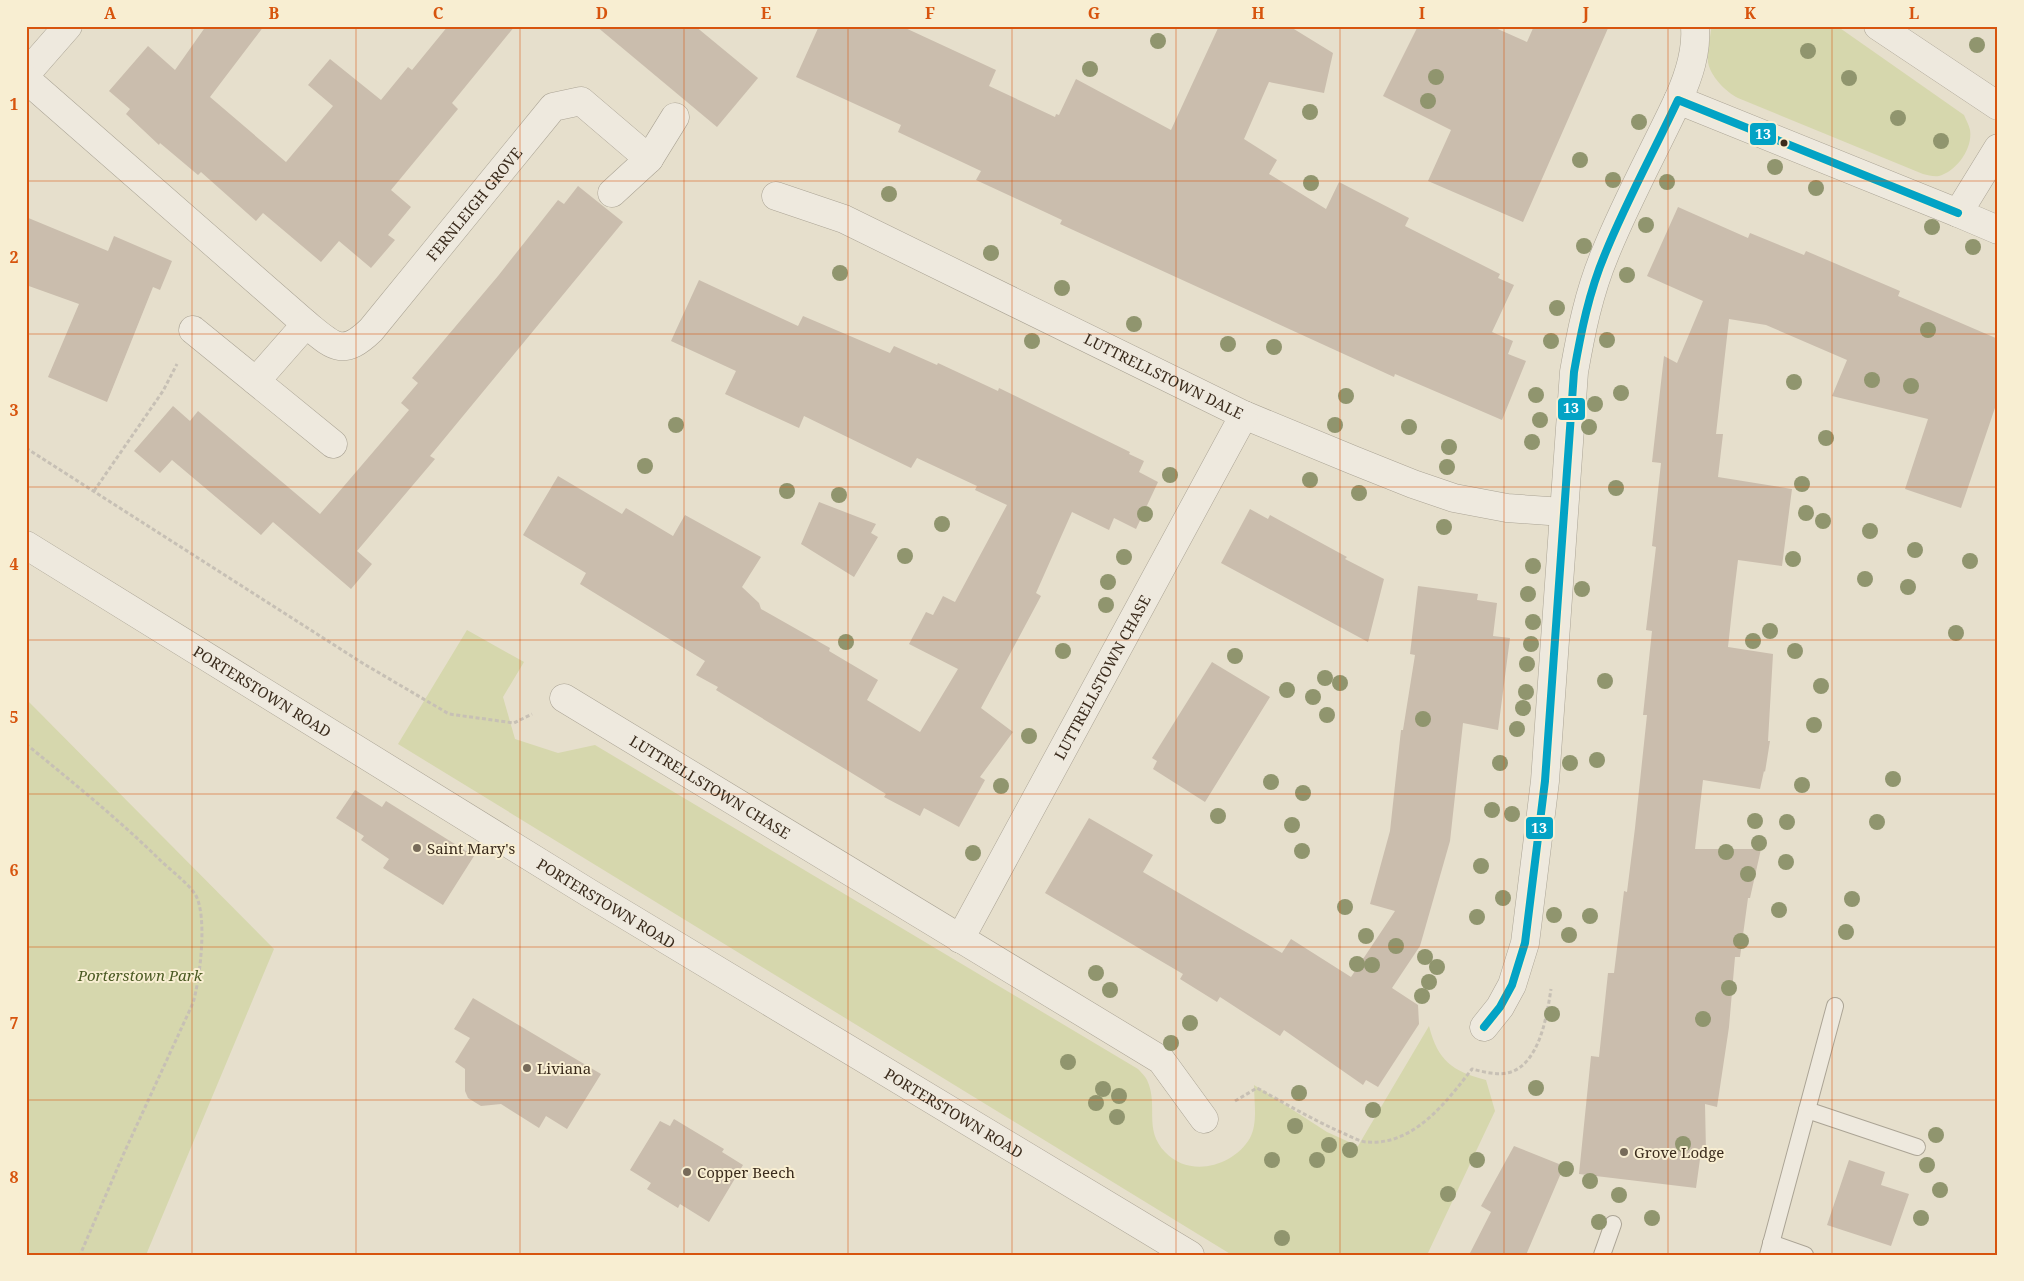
<svg xmlns="http://www.w3.org/2000/svg" width="2024" height="1281" viewBox="0 0 2024 1281" font-family="'Noto Serif',serif">
  <style>
    .green { fill: #d6d7ad }
    .building { fill: #cabdad }
    .lines { fill: none; stroke-linecap: round; stroke-linejoin: round }
    .service-casing { stroke: #aba495; stroke-width: 18 }
    .minor-casing { stroke: #aba495; stroke-width: 29 }
    .tertiary-casing { stroke: #aba495; stroke-width: 29 }
    .path { stroke: #c7c0b5; stroke-width: 3; stroke-dasharray: 4 2.5; stroke-linecap: butt }
    .service { stroke: #eee9de; stroke-width: 16 }
    .minor { stroke: #eee9de; stroke-width: 28 }
    .tertiary { stroke: #eee9de; stroke-width: 28 }
    .bus-1-casing { stroke: #f8eed2; stroke-width: 11 }
    .bus-1 { stroke: #03a3c5; stroke-width: 8 }
    .tree { fill: #90956e }
    .grid { fill: none; stroke: #d7540e; stroke-width: 1; stroke-opacity: 0.55 }
    .bus-dot { fill: #3b2c1d; stroke: #f8eed2; stroke-width: 2 }
    .poi-dot { fill: #776b5a; stroke: #f8eed2; stroke-width: 2 }
    .labels { text-anchor: middle; dominant-baseline: central; stroke-width: 4; stroke-linejoin: round; paint-order: stroke }
    .street-label { font-size: 15px; fill: #3b2c1d; stroke: #f8eed2 }
    .poi-label { font-size: 15px; fill: #3b2c1d; stroke: #f8eed2; text-anchor: start }
    .park-label { font-size: 15px; font-style: italic; fill: #4a5922; stroke: #f8eed2 }
    .line-badge { stroke: #f8eed2; stroke-width: 2 }
    .badge-label { font-size: 14px; text-anchor: middle; font-weight: bold; fill: #fff }
    .neatline { fill: none; stroke: #d7540e; stroke-width: 2 }
    .grid-label { font-size: 16px; text-anchor: middle; font-weight: bold; fill: #d7540e }
  </style>
  <rect width="100%" height="100%" fill="#e6dfcc"/>
  <g class="green">
    <path d="M1709 26H1837L1964 115C1966 120 1969 125 1970 130 1973 148 1957 171 1939 176 1934 177 1928 175 1923 174L1738 98C1726 92 1710 76 1708 62 1707 52 1710 39 1711 30Z"/>
    <path d="M467 630 524 662 503 697 515 739 558 753 595 745 1138 1069C1141 1072 1145 1076 1147 1080 1159 1106 1143 1129 1165 1152 1189 1178 1233 1167 1250 1138 1258 1123 1254 1102 1254 1085L1327 1132 1358 1146 1429 1026C1438 1061 1452 1071 1486 1080L1495 1111 1427 1255H1232L398 744Z"/>
    <polygon points="26,699 274,949 146,1255 26,1255"/>
  </g>
  <g class="building">
    <polygon points="206,26 264,26 210,97 286,162 333,106 308,85 330,59 381,100 408,67 412,70 448,26 515,26 452,103 458,109 391,190 411,207 388,235 395,240 371,268 339,241 321,262 263,213 256,221 201,172 198,175 160,143 159,145 126,114 130,109 109,91 148,46 175,70"/>
    <polygon points="596,26 695,26 758,78 717,127"/>
    <polygon points="819,26 901,26 996,70 989,86 1055,117 1056,114 1059,115 1076,79 1171,130 1219,26 1289,26 1333,53 1324,93 1269,82 1244,139 1277,160 1269,174 1326,209 1339,182 1409,218 1405,226 1500,274 1498,278 1514,285 1492,332 1513,341 1508,354 1526,361 1502,420 1395,374 1394,377 1060,224 1062,220 976,180 981,171 898,132 901,125 796,77"/>
    <polygon points="1418,26 1491,26 1527,42 1534,26 1609,26 1523,222 1428,181 1451,130 1383,96"/>
    <polygon points="578,186 623,222 430,456 435,459 357,551 372,564 351,589 273,522 261,535 172,460 160,473 134,451 173,406 190,421 198,411 320,514 409,410 401,403 418,383 412,378 498,276 558,200 564,204"/>
    <polygon points="1678,207 1748,238 1750,233 1804,255 1806,251 1900,291 1898,296 1998,339 1998,399 1961,508 1905,489 1928,419 1832,396 1847,360 1766,325 1729,319 1716,434 1723,434 1718,477 1792,489 1782,566 1738,560 1733,601 1728,647 1773,654 1768,741 1770,741 1765,772 1764,771 1760,789 1703,780 1695,849 1761,849 1750,898 1748,898 1740,957 1735,957 1729,1027 1717,1107 1705,1104 1706,1152 1701,1152 1696,1188 1579,1174 1591,1056 1599,1057 1608,973 1614,973 1624,891 1627,892 1635,828 1647,715 1643,715 1652,631 1646,630 1656,547 1652,546 1661,463 1652,462 1664,356 1677,363 1703,301 1647,276"/>
    <polygon points="26,217 108,251 114,236 172,261 160,290 153,287 107,402 48,377 79,304 26,285"/>
    <polygon points="699,280 798,326 803,316 890,353 894,346 937,365 938,363 998,391 999,388 1130,452 1129,454 1144,461 1139,472 1158,482 1136,529 1114,518 1109,530 1072,512 1036,593 1041,596 981,708 1013,732 980,777 985,780 959,827 924,808 920,816 884,797 886,794 716,690 718,687 696,675 705,661 580,584 586,573 523,535 558,476 622,514 626,508 673,536 685,515 761,557 742,587 759,603 761,609 830,648 829,651 878,680 867,700 920,732 958,669 909,644 926,612 933,615 943,596 955,602 1007,505 975,490 977,486 917,458 911,468 804,416 799,428 725,394 736,371 671,341"/>
    <polygon points="819,502 876,524 871,533 878,537 854,577 801,544"/>
    <polygon points="1250,509 1268,519 1270,515 1347,557 1345,559 1384,579 1368,642 1221,563"/>
    <polygon points="1418,586 1478,594 1477,600 1497,603 1493,636 1510,638 1498,730 1463,723 1450,841 1420,946 1392,988 1418,1005 1419,1024 1378,1087 1366,1080 1363,1085 1284,1030 1280,1036 1220,997 1217,1002 1180,979 1183,974 1045,893 1089,818 1153,855 1143,872 1282,953 1291,939 1351,977 1395,911 1370,904 1390,831 1401,730 1403,730 1415,655 1410,654"/>
    <polygon points="1212,662 1270,697 1205,802 1153,769 1157,761 1152,758"/>
    <polygon points="355,790 382,807 386,801 474,856 443,905 383,868 389,859 361,840 364,836 336,818"/>
    <polygon points="473,998 601,1074 567,1129 546,1116 539,1128 501,1104 481,1106 468,1098 465,1091 465,1069 455,1062 470,1038 454,1029"/>
    <polygon points="674,1119 724,1149 722,1152 743,1165 709,1222 680,1204 678,1208 647,1189 651,1183 630,1170 660,1121 670,1126"/>
    <polygon points="1514,1146 1564,1166 1526,1255 1469,1255 1491,1212 1481,1206"/>
    <polygon points="1849,1160 1885,1172 1881,1185 1909,1194 1891,1246 1827,1225"/>
  </g>
  <g class="lines">
    <defs>
      <g id="service">
        <polyline points="1807,1110 1917,1147"/>
        <polyline points="1771,1243 1805,1255"/>
        <polyline points="1602,1255 1613,1224"/>
        <polyline points="1768,1255 1835,1006"/>
      </g>
      <g id="minor">
        <polyline points="26,74 68,26"/>
        <path id="s1" d="M26 79 306 324C333 346 342 358 371 330L553 107 581 101 649 159"/>
        <path d="M1678 100C1689 76 1697 52 1695 26"/>
        <polyline points="1998,148 1958,213 1998,230"/>
        <polyline points="612,193 649,159 675,117"/>
        <path id="s2" d="M776 196 844 219 1244 415 1353 460 1413 484 1454 498 1507 508 1563 512"/>
        <polyline points="193,330 333,444"/>
        <polyline points="256,381 306,324"/>
        <path id="s3" d="M564 698 1161 1060 1204 1119"/>
        <path id="s4" d="M960 939 1244 415"/>
        <path d="M1484 1027 1500 1007 1512 985 1525 943 1545 781 1574 372C1581 332 1589 292 1605 254 1626 202 1654 151 1678 100L1958 213"/>
      </g>
      <g id="tertiary">
        <polyline points="1878,26 1998,106"/>
        <path id="s5" d="M26 545 589 893 1190 1255"/>
      </g>
    </defs>
    <use href="#service" class="service-casing"/>
    <use href="#minor" class="minor-casing"/>
    <use href="#tertiary" class="tertiary-casing"/>
    <g class="path">
      <polyline points="26,448 364,664 449,714 514,723 532,714"/>
      <polyline points="94,491 163,391 177,364"/>
      <path d="M26 744C71 781 117 818 159 859 170 870 186 881 195 894 208 915 200 979 193 1003L124 1153 80 1255"/>
      <path d="M1235 1101 1257 1088C1286 1104 1315 1121 1345 1134 1352 1137 1360 1142 1367 1142 1414 1146 1447 1101 1472 1069 1484 1072 1499 1076 1511 1072 1540 1062 1547 1015 1551 989"/>
    </g>
    <use href="#service" class="service"/>
    <use href="#minor" class="minor"/>
    <use href="#tertiary" class="tertiary"/>
    <defs>
      <path id="bus-1" d="M1484 1027 1500 1007 1512 985 1525 943 1545 781 1574 372C1581 332 1589 292 1605 254 1626 202 1654 151 1678 100L1958 213"/>
    </defs>
    <use href="#bus-1" class="bus-1-casing"/>
    <use href="#bus-1" class="bus-1"/>
  </g>
  <g class="tree">
    <circle cx="1158" cy="41" r="8"/>
    <circle cx="1977" cy="45" r="8"/>
    <circle cx="1808" cy="51" r="8"/>
    <circle cx="1090" cy="69" r="8"/>
    <circle cx="1436" cy="77" r="8"/>
    <circle cx="1849" cy="78" r="8"/>
    <circle cx="1428" cy="101" r="8"/>
    <circle cx="1310" cy="112" r="8"/>
    <circle cx="1898" cy="118" r="8"/>
    <circle cx="1639" cy="122" r="8"/>
    <circle cx="1941" cy="141" r="8"/>
    <circle cx="1580" cy="160" r="8"/>
    <circle cx="1775" cy="167" r="8"/>
    <circle cx="1613" cy="180" r="8"/>
    <circle cx="1667" cy="182" r="8"/>
    <circle cx="1311" cy="183" r="8"/>
    <circle cx="1816" cy="188" r="8"/>
    <circle cx="889" cy="194" r="8"/>
    <circle cx="1646" cy="225" r="8"/>
    <circle cx="1932" cy="227" r="8"/>
    <circle cx="1584" cy="246" r="8"/>
    <circle cx="1973" cy="247" r="8"/>
    <circle cx="991" cy="253" r="8"/>
    <circle cx="840" cy="273" r="8"/>
    <circle cx="1627" cy="275" r="8"/>
    <circle cx="1062" cy="288" r="8"/>
    <circle cx="1557" cy="308" r="8"/>
    <circle cx="1134" cy="324" r="8"/>
    <circle cx="1928" cy="330" r="8"/>
    <circle cx="1607" cy="340" r="8"/>
    <circle cx="1032" cy="341" r="8"/>
    <circle cx="1551" cy="341" r="8"/>
    <circle cx="1228" cy="344" r="8"/>
    <circle cx="1274" cy="347" r="8"/>
    <circle cx="1872" cy="380" r="8"/>
    <circle cx="1794" cy="382" r="8"/>
    <circle cx="1911" cy="386" r="8"/>
    <circle cx="1621" cy="393" r="8"/>
    <circle cx="1536" cy="395" r="8"/>
    <circle cx="1346" cy="396" r="8"/>
    <circle cx="1595" cy="404" r="8"/>
    <circle cx="1540" cy="420" r="8"/>
    <circle cx="676" cy="425" r="8"/>
    <circle cx="1335" cy="425" r="8"/>
    <circle cx="1409" cy="427" r="8"/>
    <circle cx="1589" cy="427" r="8"/>
    <circle cx="1826" cy="438" r="8"/>
    <circle cx="1532" cy="442" r="8"/>
    <circle cx="1449" cy="447" r="8"/>
    <circle cx="645" cy="466" r="8"/>
    <circle cx="1447" cy="467" r="8"/>
    <circle cx="1170" cy="475" r="8"/>
    <circle cx="1310" cy="480" r="8"/>
    <circle cx="1802" cy="484" r="8"/>
    <circle cx="1616" cy="488" r="8"/>
    <circle cx="787" cy="491" r="8"/>
    <circle cx="1359" cy="493" r="8"/>
    <circle cx="839" cy="495" r="8"/>
    <circle cx="1806" cy="513" r="8"/>
    <circle cx="1145" cy="514" r="8"/>
    <circle cx="1823" cy="521" r="8"/>
    <circle cx="942" cy="524" r="8"/>
    <circle cx="1444" cy="527" r="8"/>
    <circle cx="1870" cy="531" r="8"/>
    <circle cx="1915" cy="550" r="8"/>
    <circle cx="905" cy="556" r="8"/>
    <circle cx="1124" cy="557" r="8"/>
    <circle cx="1793" cy="559" r="8"/>
    <circle cx="1970" cy="561" r="8"/>
    <circle cx="1533" cy="566" r="8"/>
    <circle cx="1865" cy="579" r="8"/>
    <circle cx="1108" cy="582" r="8"/>
    <circle cx="1908" cy="587" r="8"/>
    <circle cx="1582" cy="589" r="8"/>
    <circle cx="1528" cy="594" r="8"/>
    <circle cx="1106" cy="605" r="8"/>
    <circle cx="1533" cy="622" r="8"/>
    <circle cx="1770" cy="631" r="8"/>
    <circle cx="1956" cy="633" r="8"/>
    <circle cx="1753" cy="641" r="8"/>
    <circle cx="846" cy="642" r="8"/>
    <circle cx="1531" cy="644" r="8"/>
    <circle cx="1063" cy="651" r="8"/>
    <circle cx="1795" cy="651" r="8"/>
    <circle cx="1235" cy="656" r="8"/>
    <circle cx="1527" cy="664" r="8"/>
    <circle cx="1325" cy="678" r="8"/>
    <circle cx="1605" cy="681" r="8"/>
    <circle cx="1340" cy="683" r="8"/>
    <circle cx="1821" cy="686" r="8"/>
    <circle cx="1287" cy="690" r="8"/>
    <circle cx="1526" cy="692" r="8"/>
    <circle cx="1313" cy="697" r="8"/>
    <circle cx="1523" cy="708" r="8"/>
    <circle cx="1327" cy="715" r="8"/>
    <circle cx="1423" cy="719" r="8"/>
    <circle cx="1814" cy="725" r="8"/>
    <circle cx="1517" cy="729" r="8"/>
    <circle cx="1029" cy="736" r="8"/>
    <circle cx="1597" cy="760" r="8"/>
    <circle cx="1500" cy="763" r="8"/>
    <circle cx="1570" cy="763" r="8"/>
    <circle cx="1893" cy="779" r="8"/>
    <circle cx="1271" cy="782" r="8"/>
    <circle cx="1802" cy="785" r="8"/>
    <circle cx="1001" cy="786" r="8"/>
    <circle cx="1303" cy="793" r="8"/>
    <circle cx="1492" cy="810" r="8"/>
    <circle cx="1512" cy="814" r="8"/>
    <circle cx="1218" cy="816" r="8"/>
    <circle cx="1755" cy="821" r="8"/>
    <circle cx="1787" cy="822" r="8"/>
    <circle cx="1877" cy="822" r="8"/>
    <circle cx="1292" cy="825" r="8"/>
    <circle cx="1759" cy="843" r="8"/>
    <circle cx="1302" cy="851" r="8"/>
    <circle cx="1726" cy="852" r="8"/>
    <circle cx="973" cy="853" r="8"/>
    <circle cx="1786" cy="862" r="8"/>
    <circle cx="1481" cy="866" r="8"/>
    <circle cx="1748" cy="874" r="8"/>
    <circle cx="1503" cy="898" r="8"/>
    <circle cx="1852" cy="899" r="8"/>
    <circle cx="1345" cy="907" r="8"/>
    <circle cx="1779" cy="910" r="8"/>
    <circle cx="1554" cy="915" r="8"/>
    <circle cx="1590" cy="916" r="8"/>
    <circle cx="1477" cy="917" r="8"/>
    <circle cx="1846" cy="932" r="8"/>
    <circle cx="1569" cy="935" r="8"/>
    <circle cx="1366" cy="936" r="8"/>
    <circle cx="1741" cy="941" r="8"/>
    <circle cx="1396" cy="946" r="8"/>
    <circle cx="1425" cy="957" r="8"/>
    <circle cx="1357" cy="964" r="8"/>
    <circle cx="1372" cy="965" r="8"/>
    <circle cx="1437" cy="967" r="8"/>
    <circle cx="1096" cy="973" r="8"/>
    <circle cx="1429" cy="982" r="8"/>
    <circle cx="1729" cy="988" r="8"/>
    <circle cx="1110" cy="990" r="8"/>
    <circle cx="1422" cy="996" r="8"/>
    <circle cx="1552" cy="1014" r="8"/>
    <circle cx="1703" cy="1019" r="8"/>
    <circle cx="1190" cy="1023" r="8"/>
    <circle cx="1171" cy="1043" r="8"/>
    <circle cx="1068" cy="1062" r="8"/>
    <circle cx="1536" cy="1088" r="8"/>
    <circle cx="1103" cy="1089" r="8"/>
    <circle cx="1299" cy="1093" r="8"/>
    <circle cx="1119" cy="1096" r="8"/>
    <circle cx="1096" cy="1103" r="8"/>
    <circle cx="1373" cy="1110" r="8"/>
    <circle cx="1117" cy="1117" r="8"/>
    <circle cx="1295" cy="1126" r="8"/>
    <circle cx="1936" cy="1135" r="8"/>
    <circle cx="1683" cy="1144" r="8"/>
    <circle cx="1329" cy="1145" r="8"/>
    <circle cx="1350" cy="1150" r="8"/>
    <circle cx="1272" cy="1160" r="8"/>
    <circle cx="1317" cy="1160" r="8"/>
    <circle cx="1477" cy="1160" r="8"/>
    <circle cx="1927" cy="1165" r="8"/>
    <circle cx="1566" cy="1169" r="8"/>
    <circle cx="1590" cy="1181" r="8"/>
    <circle cx="1940" cy="1190" r="8"/>
    <circle cx="1448" cy="1194" r="8"/>
    <circle cx="1619" cy="1195" r="8"/>
    <circle cx="1652" cy="1218" r="8"/>
    <circle cx="1921" cy="1218" r="8"/>
    <circle cx="1599" cy="1222" r="8"/>
    <circle cx="1282" cy="1238" r="8"/>
  </g>
  <path class="grid" d="M192 26V1255M356 26V1255M520 26V1255M684 26V1255M848 26V1255M1012 26V1255M1176 26V1255M1340 26V1255M1504 26V1255M1668 26V1255M1832 26V1255M26 181H1998M26 334H1998M26 487H1998M26 640H1998M26 794H1998M26 947H1998M26 1100H1998"/>
  <circle class="bus-dot" cx="1784" cy="143" r="4.5"/>
  <g class="poi-dot">
    <circle cx="417" cy="848" r="5"/>
    <circle cx="527" cy="1068" r="5"/>
    <circle cx="1624" cy="1152" r="5"/>
    <circle cx="687" cy="1172" r="5"/>
  </g>
  <g class="labels">
    <g class="street-label">
      <text stroke="none"><textPath href="#s1" startOffset="612">FERNLEIGH GROVE</textPath></text>
      <text stroke="none"><textPath href="#s2" startOffset="428">LUTTRELLSTOWN DALE</textPath></text>
      <text stroke="none"><textPath href="#s4" startOffset="298">LUTTRELLSTOWN CHASE</textPath></text>
      <text stroke="none"><textPath href="#s5" startOffset="278">PORTERSTOWN ROAD</textPath></text>
      <text stroke="none"><textPath href="#s3" startOffset="171">LUTTRELLSTOWN CHASE</textPath></text>
      <text stroke="none"><textPath href="#s5" startOffset="682">PORTERSTOWN ROAD</textPath></text>
      <text stroke="none"><textPath href="#s5" startOffset="1088">PORTERSTOWN ROAD</textPath></text>
    </g>
    <g class="poi-label">
      <text x="427" y="848">Saint Mary's</text>
      <text x="537" y="1068">Liviana</text>
      <text x="1634" y="1152">Grove Lodge</text>
      <text x="697" y="1172">Copper Beech</text>
    </g>
    <g class="park-label">
      <text x="140" y="975">Porterstown Park</text>
    </g>
  </g>
  <g class="line-badge">
    <rect x="1749" y="122" width="28" height="24" rx="5" fill="#03a3c5"/>
    <rect x="1557" y="397" width="29" height="24" rx="5" fill="#03a3c5"/>
    <rect x="1525" y="816" width="29" height="24" rx="5" fill="#03a3c5"/>
  </g>
  <g class="badge-label">
    <text x="1763" y="139">13</text>
    <text x="1571" y="413">13</text>
    <text x="1539" y="833">13</text>
  </g>
  <rect width="2024" height="1281" fill="none" stroke="#f8eed2" stroke-width="55"/>
  <rect x="28" y="28" width="1968" height="1226" class="neatline"/>
  <g class="grid-label">
    <text x="110" y="19">A</text>
    <text x="274" y="19">B</text>
    <text x="438" y="19">C</text>
    <text x="602" y="19">D</text>
    <text x="766" y="19">E</text>
    <text x="930" y="19">F</text>
    <text x="1094" y="19">G</text>
    <text x="1258" y="19">H</text>
    <text x="1422" y="19">I</text>
    <text x="1586" y="19">J</text>
    <text x="1750" y="19">K</text>
    <text x="1914" y="19">L</text>
    <text x="14" y="110">1</text>
    <text x="14" y="263">2</text>
    <text x="14" y="416">3</text>
    <text x="14" y="570">4</text>
    <text x="14" y="723">5</text>
    <text x="14" y="876">6</text>
    <text x="14" y="1029">7</text>
    <text x="14" y="1183">8</text>
  </g>
</svg>
